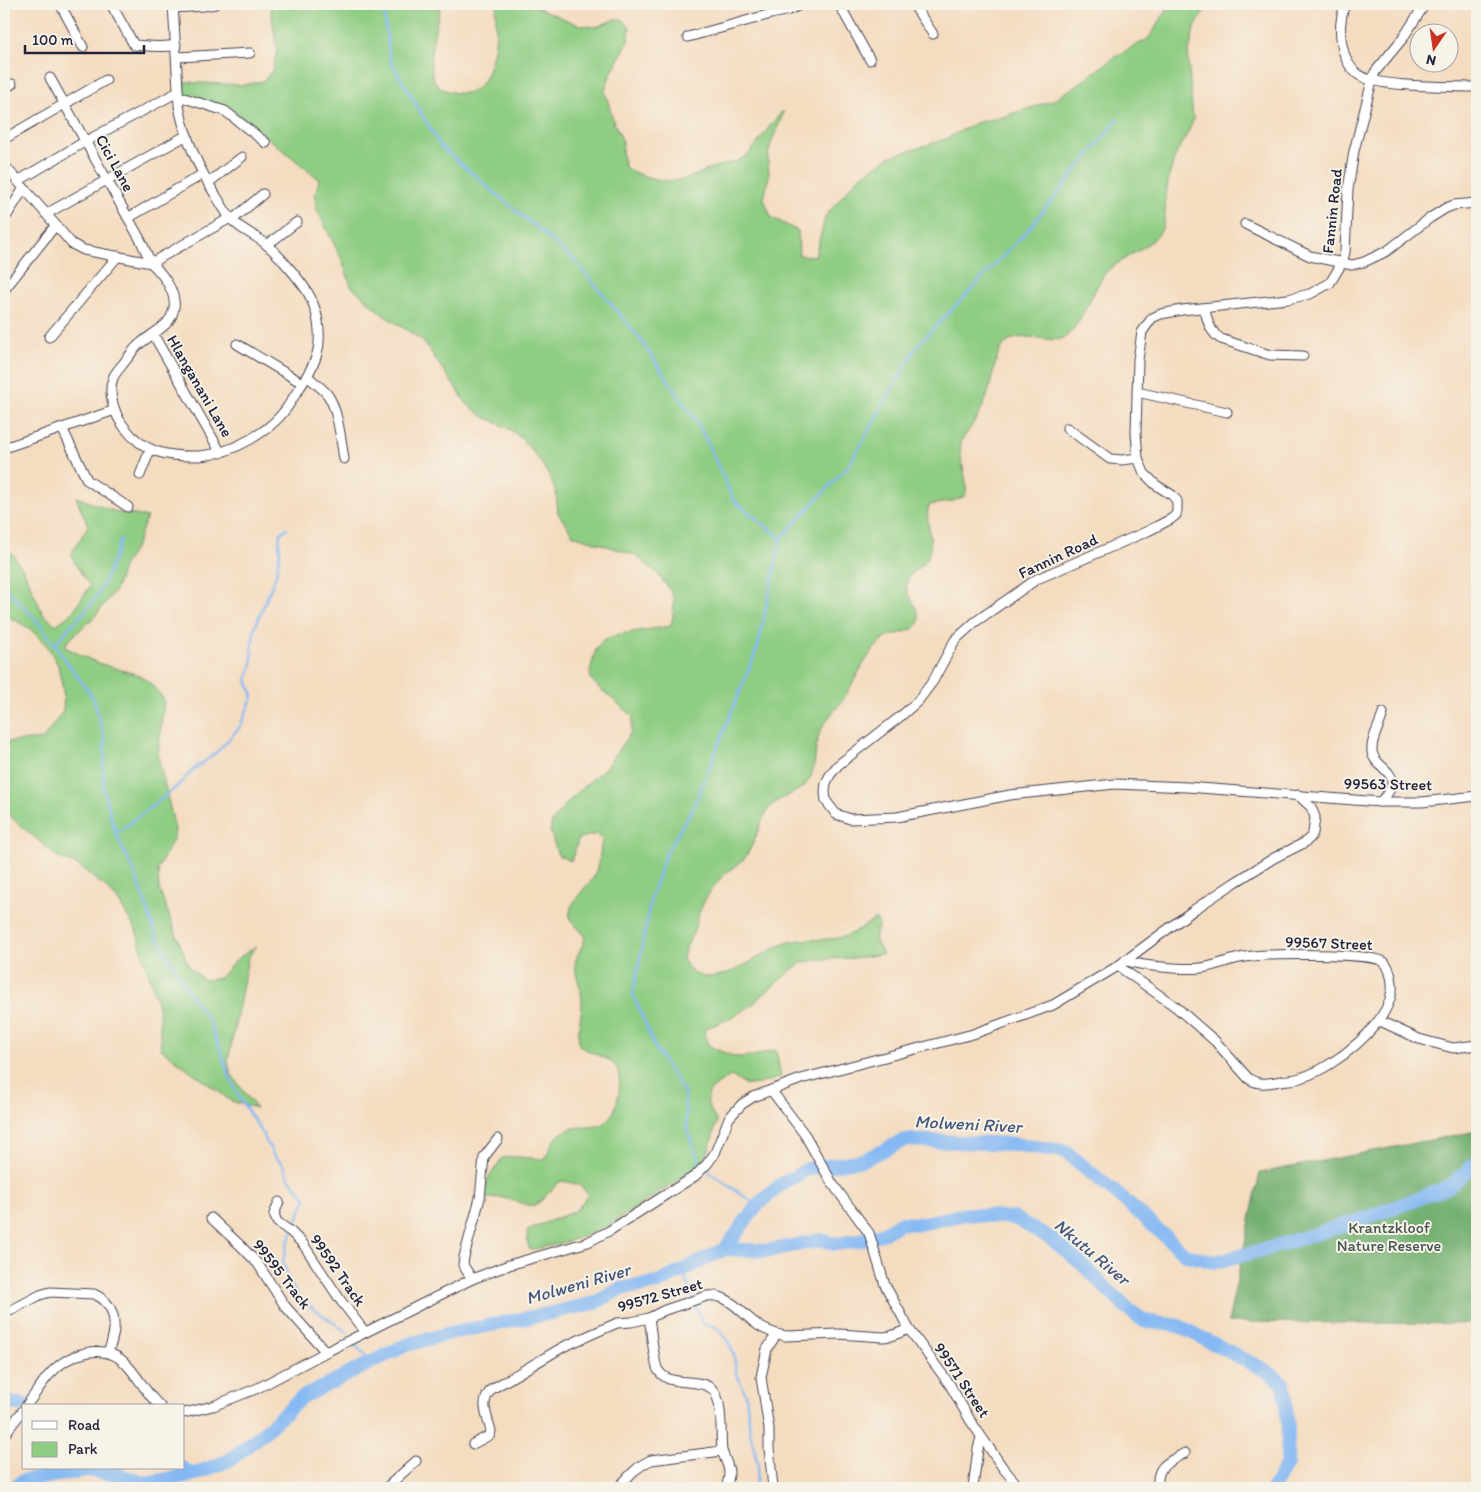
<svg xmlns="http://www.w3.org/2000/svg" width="1481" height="1492" viewBox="0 0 1481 1492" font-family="Itim,sans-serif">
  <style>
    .green { fill: #8fcd83; stroke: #58785f }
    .forest { fill: #73b071; stroke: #4a6956 }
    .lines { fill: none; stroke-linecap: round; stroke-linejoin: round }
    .stream { stroke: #86b9f3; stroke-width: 2.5 }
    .river { stroke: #86b9f3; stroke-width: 14 }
    .street-casing { stroke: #423e4f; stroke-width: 11 }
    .street { stroke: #fff; stroke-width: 9 }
    .labels { text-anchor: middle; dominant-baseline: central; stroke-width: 4; stroke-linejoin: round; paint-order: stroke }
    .street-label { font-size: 16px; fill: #22223b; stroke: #f7f3e8 }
    .park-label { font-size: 16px; fill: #435551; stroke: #f7f3e8 }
    .water-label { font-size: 18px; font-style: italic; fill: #45577b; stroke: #f7f3e8 }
  </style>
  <rect width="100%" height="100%" fill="#f7f3e8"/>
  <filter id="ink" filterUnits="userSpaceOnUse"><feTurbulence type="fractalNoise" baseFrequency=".02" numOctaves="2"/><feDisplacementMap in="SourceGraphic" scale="10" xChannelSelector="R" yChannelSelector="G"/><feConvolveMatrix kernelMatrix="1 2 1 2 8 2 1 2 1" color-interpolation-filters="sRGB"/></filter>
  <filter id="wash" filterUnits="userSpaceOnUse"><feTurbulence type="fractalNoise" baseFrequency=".0096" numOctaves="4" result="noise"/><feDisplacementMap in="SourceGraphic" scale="20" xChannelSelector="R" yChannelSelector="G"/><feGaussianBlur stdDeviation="1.12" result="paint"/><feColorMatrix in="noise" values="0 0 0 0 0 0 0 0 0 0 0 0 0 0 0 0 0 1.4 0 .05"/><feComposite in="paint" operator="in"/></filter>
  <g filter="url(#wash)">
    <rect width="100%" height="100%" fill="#f4dcc0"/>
    <g class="green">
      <path d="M270 4H441C437 25 422 68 438 86 442 90 453 93 459 93 471 94 479 89 484 79 492 64 495 47 496 31 496 21 495 13 497 4H529L579 25 596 27 616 19 624 20 630 28 628 42 611 73 605 90 613 120 623 142 622 154 625 167C637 176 665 183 681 180 690 178 700 173 709 169 720 165 733 164 743 158 757 149 769 123 783 111V114L771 143 768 156 769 176 764 199 771 217 798 231 799 255 815 256 826 215 859 177 889 157 946 139 975 123 1002 117 1052 101 1077 85 1116 56 1148 39 1167 10 1182 4H1208L1194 29 1188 56 1193 120C1188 137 1176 149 1172 166 1169 176 1167 187 1166 196 1165 208 1166 220 1161 231 1153 245 1118 260 1105 273 1094 289 1081 323 1068 335 1054 348 1027 328 1006 343 995 351 992 383 987 396 983 410 974 422 967 433 965 436 961 440 961 443 957 459 970 479 965 496L953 501 929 505C924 520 934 537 929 553 925 570 904 570 907 589 909 601 923 611 918 624 913 633 892 633 884 639 881 642 876 646 873 650 862 664 854 682 844 698 837 709 825 720 820 732 813 747 818 769 807 783 797 794 778 797 769 808 759 822 756 841 746 856 741 864 730 868 724 875 713 886 702 902 698 917 697 920 696 924 695 928 691 939 685 947 683 959 688 969 697 978 709 977 739 975 762 951 789 942 807 937 829 942 846 936 856 932 866 924 876 919L879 924 874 938 883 954 857 958 824 959 803 962 790 971 749 1007 729 1019 704 1029 707 1042 711 1047 735 1057 753 1056 776 1050 781 1077 759 1084 746 1085 731 1076C706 1091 700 1096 717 1121L709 1150 699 1167 603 1229 563 1243 530 1250 528 1245 527 1230 575 1211 588 1195C580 1183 574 1183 561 1181 550 1189 545 1201 532 1206L500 1197 483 1199 488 1179 502 1158C516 1155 530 1159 545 1159 549 1151 552 1141 558 1136 583 1114 610 1147 619 1092 620 1083 620 1070 613 1063 606 1057 589 1053 579 1045 577 1030 582 1016 582 1002 582 989 576 978 575 966 575 955 584 947 585 936L570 919C567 902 587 888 595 875 600 866 600 850 602 840L601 836 597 834 579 838 571 861 558 855 550 831 552 822 565 805 582 788 606 767 631 732 633 716 597 686 591 679 590 671 596 649 603 640 619 634 671 626 673 616 674 599 670 590 656 572 635 555 573 535 558 513 556 492 548 473 537 457 522 439 511 430 481 415 467 404 423 341 382 314 351 286 342 260 317 210 315 196 319 179 243 118 219 105 184 95V82L244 85 263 81 272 71 277 50Z"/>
      <path d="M76 497 116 512 147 517 136 546 124 565 116 589 95 616 67 642 65 647C77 653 91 661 105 665 137 676 143 670 164 700L158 756 175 829 174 838 158 868 159 889 189 967 204 980 220 978 237 959 256 946 248 958 228 1062 231 1074 256 1108 231 1101 161 1049 159 1010 136 930 117 899 103 884 97 881 78 865 59 858 13 819 4 808V742L43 739 63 711 64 696 58 665 48 647 29 628 4 614V542L24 571 43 614 56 625 72 613 90 586C83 575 75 566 71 554L88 526Z"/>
    </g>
    <polygon class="forest" points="1477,1131 1477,1324 1228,1322 1260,1173"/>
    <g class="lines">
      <g class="stream">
        <polyline points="383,4 390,60 441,147 573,259 638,336 700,427 734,501 781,538"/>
        <polyline points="4,587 39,623 93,698 105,739 103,787 116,835 135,873 157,937 190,995 208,1019 221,1051 229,1076 240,1099 261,1131 274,1156 282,1163 289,1178 306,1198 288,1242 283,1261 289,1282 300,1299 348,1333"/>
        <path d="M55 646C64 629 80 619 91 604 105 585 113 561 121 539"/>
        <polyline points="116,834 173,790 194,769 216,753 240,727 253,696 247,680 252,663 252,645 255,627 276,575 280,553 279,542 280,534 287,528"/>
        <polyline points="700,1164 687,1130 684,1092 656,1050 633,994 652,893 666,853 694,806 758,646 781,538 849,465 917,346 1027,231 1118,119"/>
        <polyline points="709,1172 757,1205"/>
        <path d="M682 1270C691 1288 695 1308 703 1324L716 1327 727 1339 734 1355 736 1372 746 1395 750 1431 758 1465 755 1488"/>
        <polyline points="355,1345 372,1362"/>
        <polyline points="144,1488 144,1483"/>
      </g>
      <g class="river">
        <polyline points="725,1249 766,1251 821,1240 835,1244 857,1241 884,1233 900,1223 920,1224 966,1214 1014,1218 1050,1238 1083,1265 1125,1307 1144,1321 1179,1326 1265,1370 1284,1384 1288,1426 1287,1464 1273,1488"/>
        <polyline points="4,1402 31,1406"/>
        <polyline points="182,1468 192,1475 230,1460 264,1432 301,1398 406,1345 455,1332 542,1315 595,1303 620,1289 658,1283 725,1249 757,1205 779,1186 808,1169 863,1160 905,1140 1012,1144 1065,1151 1123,1199 1186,1255 1215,1262 1263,1250 1360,1220 1448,1187 1477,1162"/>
        <polyline points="13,1488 23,1481 86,1470 120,1475 144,1483 192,1475"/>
      </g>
    </g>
  </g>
  <g filter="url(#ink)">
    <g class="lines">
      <defs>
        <g id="street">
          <polyline points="60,4 83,47"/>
          <path d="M111 4 134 45C148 46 162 48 176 45"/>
          <polyline points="839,4 870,60"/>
          <polyline points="913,4 933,34"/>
          <path d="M1345 4C1340 18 1339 30 1342 45 1344 56 1349 68 1359 75 1378 88 1451 86 1477 87"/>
          <polyline points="1425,4 1403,38 1375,72 1372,81 1354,151 1348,190 1345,252 1342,263 1330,283 1310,294 1288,299 1182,310 1161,314 1152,318 1142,332 1138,360 1136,433 1138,458 1144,473 1156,485 1172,495 1177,501 1177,511 1176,515 1171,519 1148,531 1037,579 975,622 955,640 933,681 918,701 901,716 838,765 830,775 826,783 825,792 826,801 836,814 850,819 897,817 1010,795 1115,784 1187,787 1380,802 1422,802 1477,796"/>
          <polyline points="174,8 203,6 215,4"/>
          <polyline points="688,37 771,14 789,10 802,4"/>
          <polyline points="177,57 250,53"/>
          <polyline points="50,78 141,241 151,263 230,218"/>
          <polyline points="4,89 12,84"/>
          <polyline points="178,96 225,111 266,143"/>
          <polyline points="4,139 106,80"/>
          <path d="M4 165 72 244 84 250 151 263C163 274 179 295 173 312 169 327 152 333 141 343 135 347 131 354 126 360 122 366 116 371 113 378 107 394 115 416 125 428 144 453 168 457 199 456 232 454 273 431 290 403 299 388 311 373 316 357 322 340 319 317 312 301 307 287 279 255 267 245 257 236 243 231 233 221 227 215 223 207 218 199 200 171 185 139 179 106L173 4"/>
          <polyline points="18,181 86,141 178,92"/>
          <polyline points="208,183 242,157"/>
          <polyline points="46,214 187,135"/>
          <polyline points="128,218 203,174"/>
          <polyline points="4,220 24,188"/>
          <polyline points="232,220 263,194"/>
          <polyline points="1245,224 1310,256 1352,265 1364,262 1387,251 1430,218 1446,208 1454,205 1477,203"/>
          <polyline points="267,245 297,222"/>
          <polyline points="4,290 55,226"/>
          <path d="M1204 308C1208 320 1209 332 1221 339L1270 355 1303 356"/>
          <polyline points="153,334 221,453"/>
          <polyline points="49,337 118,256"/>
          <polyline points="237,344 302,383"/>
          <path d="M307 376C314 382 322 388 327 394 338 408 341 441 344 459"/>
          <polyline points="1137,392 1227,412"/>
          <polyline points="62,428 87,480 128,507"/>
          <polyline points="1067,428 1110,459 1122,460 1138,458"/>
          <polyline points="4,448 115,410"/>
          <polyline points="140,475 150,450"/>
          <path d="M1380 802C1411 772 1373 770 1372 751 1371 738 1380 726 1383 713"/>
          <path d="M1118 966 1176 1007 1215 1041 1248 1078C1259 1086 1269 1083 1281 1081 1288 1080 1296 1080 1303 1077 1335 1067 1388 1025 1392 990 1393 983 1390 967 1384 962 1372 952 1263 954 1245 957 1230 959 1216 966 1201 968 1186 970 1138 966 1125 960"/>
          <polyline points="1380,1021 1419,1039 1453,1048 1477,1045"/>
          <polyline points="771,1090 805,1135 832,1183 869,1233 885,1285 909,1329 950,1385 970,1420 1003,1468 1020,1488"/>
          <polyline points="279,1202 274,1214 277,1222 291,1232 303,1244 341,1301 365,1332"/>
          <polyline points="211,1218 241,1246 258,1264 285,1306 326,1352"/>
          <polyline points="472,1279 463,1265 464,1257 480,1198 484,1157 498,1139"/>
          <path d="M4 1314 40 1295 50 1292 94 1294C119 1305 117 1331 108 1352"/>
          <path d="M649 1318C651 1328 654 1364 658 1370 669 1388 696 1377 711 1388 724 1397 720 1436 722 1451 724 1458 729 1465 729 1473 729 1478 727 1483 727 1488"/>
          <path d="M26 1406C34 1396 41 1384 49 1375 68 1353 104 1341 126 1364 139 1377 146 1394 160 1406"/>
          <polyline points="184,1413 213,1406 258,1388 326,1352 472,1279 509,1265 588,1242 609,1231 695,1176 707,1164 715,1153 729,1118 742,1104 753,1097 801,1079 973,1034 1053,1005 1118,966 1195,909 1234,883 1274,858 1304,843 1310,838 1313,833 1315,817 1311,807 1298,795"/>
          <polyline points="4,1435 24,1409"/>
          <path d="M473 1444 490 1435 491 1431C487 1415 479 1402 492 1389L563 1347 617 1323 631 1322 649 1318 665 1310 707 1296C730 1293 742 1315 759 1326 767 1331 776 1334 785 1336L839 1334 883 1337 891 1336 909 1329"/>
          <polyline points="386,1488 416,1461"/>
          <path d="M618 1488C628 1477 637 1466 651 1460L722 1451"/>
          <polyline points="773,1488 769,1448 769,1429 761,1377 767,1349 776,1335"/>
          <polyline points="973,1488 978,1449 981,1437"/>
          <path d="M1158 1488C1156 1465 1167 1463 1185 1453"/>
        </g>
      </defs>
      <use href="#street" class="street-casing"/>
      <use href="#street" class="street"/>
    </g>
  </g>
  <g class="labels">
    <g class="street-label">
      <text transform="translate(115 163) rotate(61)">Cici Lane</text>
      <text transform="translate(1332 211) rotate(-84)">Fannin Road</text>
      <text transform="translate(200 386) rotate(60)">Hlanganani Lane</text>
      <text transform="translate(1058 556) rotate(-25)">Fannin Road</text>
      <text transform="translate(1388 784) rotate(1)">99563 Street</text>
      <text transform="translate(1329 943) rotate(2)">99567 Street</text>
      <text transform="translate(338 1270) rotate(55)">99592 Track</text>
      <text transform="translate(282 1274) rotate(52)">99595 Track</text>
      <text transform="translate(660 1295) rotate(-16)">99572 Street</text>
      <text transform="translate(962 1380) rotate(56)">99571 Street</text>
    </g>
    <g class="park-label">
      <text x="1389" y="1227">Krantzkloof<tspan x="1389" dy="18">Nature Reserve</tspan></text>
    </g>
    <g class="water-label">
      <text transform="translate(968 1124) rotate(3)">Molweni River</text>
      <text transform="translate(1092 1252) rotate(40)">Nkutu River</text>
      <text transform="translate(578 1284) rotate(-16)">Molweni River</text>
    </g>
  </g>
  <rect width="1481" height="1492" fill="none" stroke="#f7f3e8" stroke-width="20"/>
  <rect x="22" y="1404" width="162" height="65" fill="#f7f3e8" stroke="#a29fa3"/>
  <rect x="32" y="1421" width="25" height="8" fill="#ffffff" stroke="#a29fa3"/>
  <text x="68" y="1430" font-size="15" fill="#22223b">Road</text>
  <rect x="32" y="1442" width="25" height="15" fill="#8fcd83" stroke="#a29fa3"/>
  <text x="68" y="1454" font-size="15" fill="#22223b">Park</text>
  <g transform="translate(1434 48) rotate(193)"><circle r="24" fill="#f7f3e8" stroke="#a29fa3"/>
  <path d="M0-4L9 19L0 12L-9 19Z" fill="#c8321e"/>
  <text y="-8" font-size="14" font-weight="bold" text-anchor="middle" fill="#22223b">N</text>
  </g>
  <path d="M25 45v8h119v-8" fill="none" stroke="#22223b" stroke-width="2.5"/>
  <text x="32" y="45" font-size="15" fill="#22223b" stroke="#f7f3e8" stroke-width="4" paint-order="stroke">100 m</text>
</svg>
